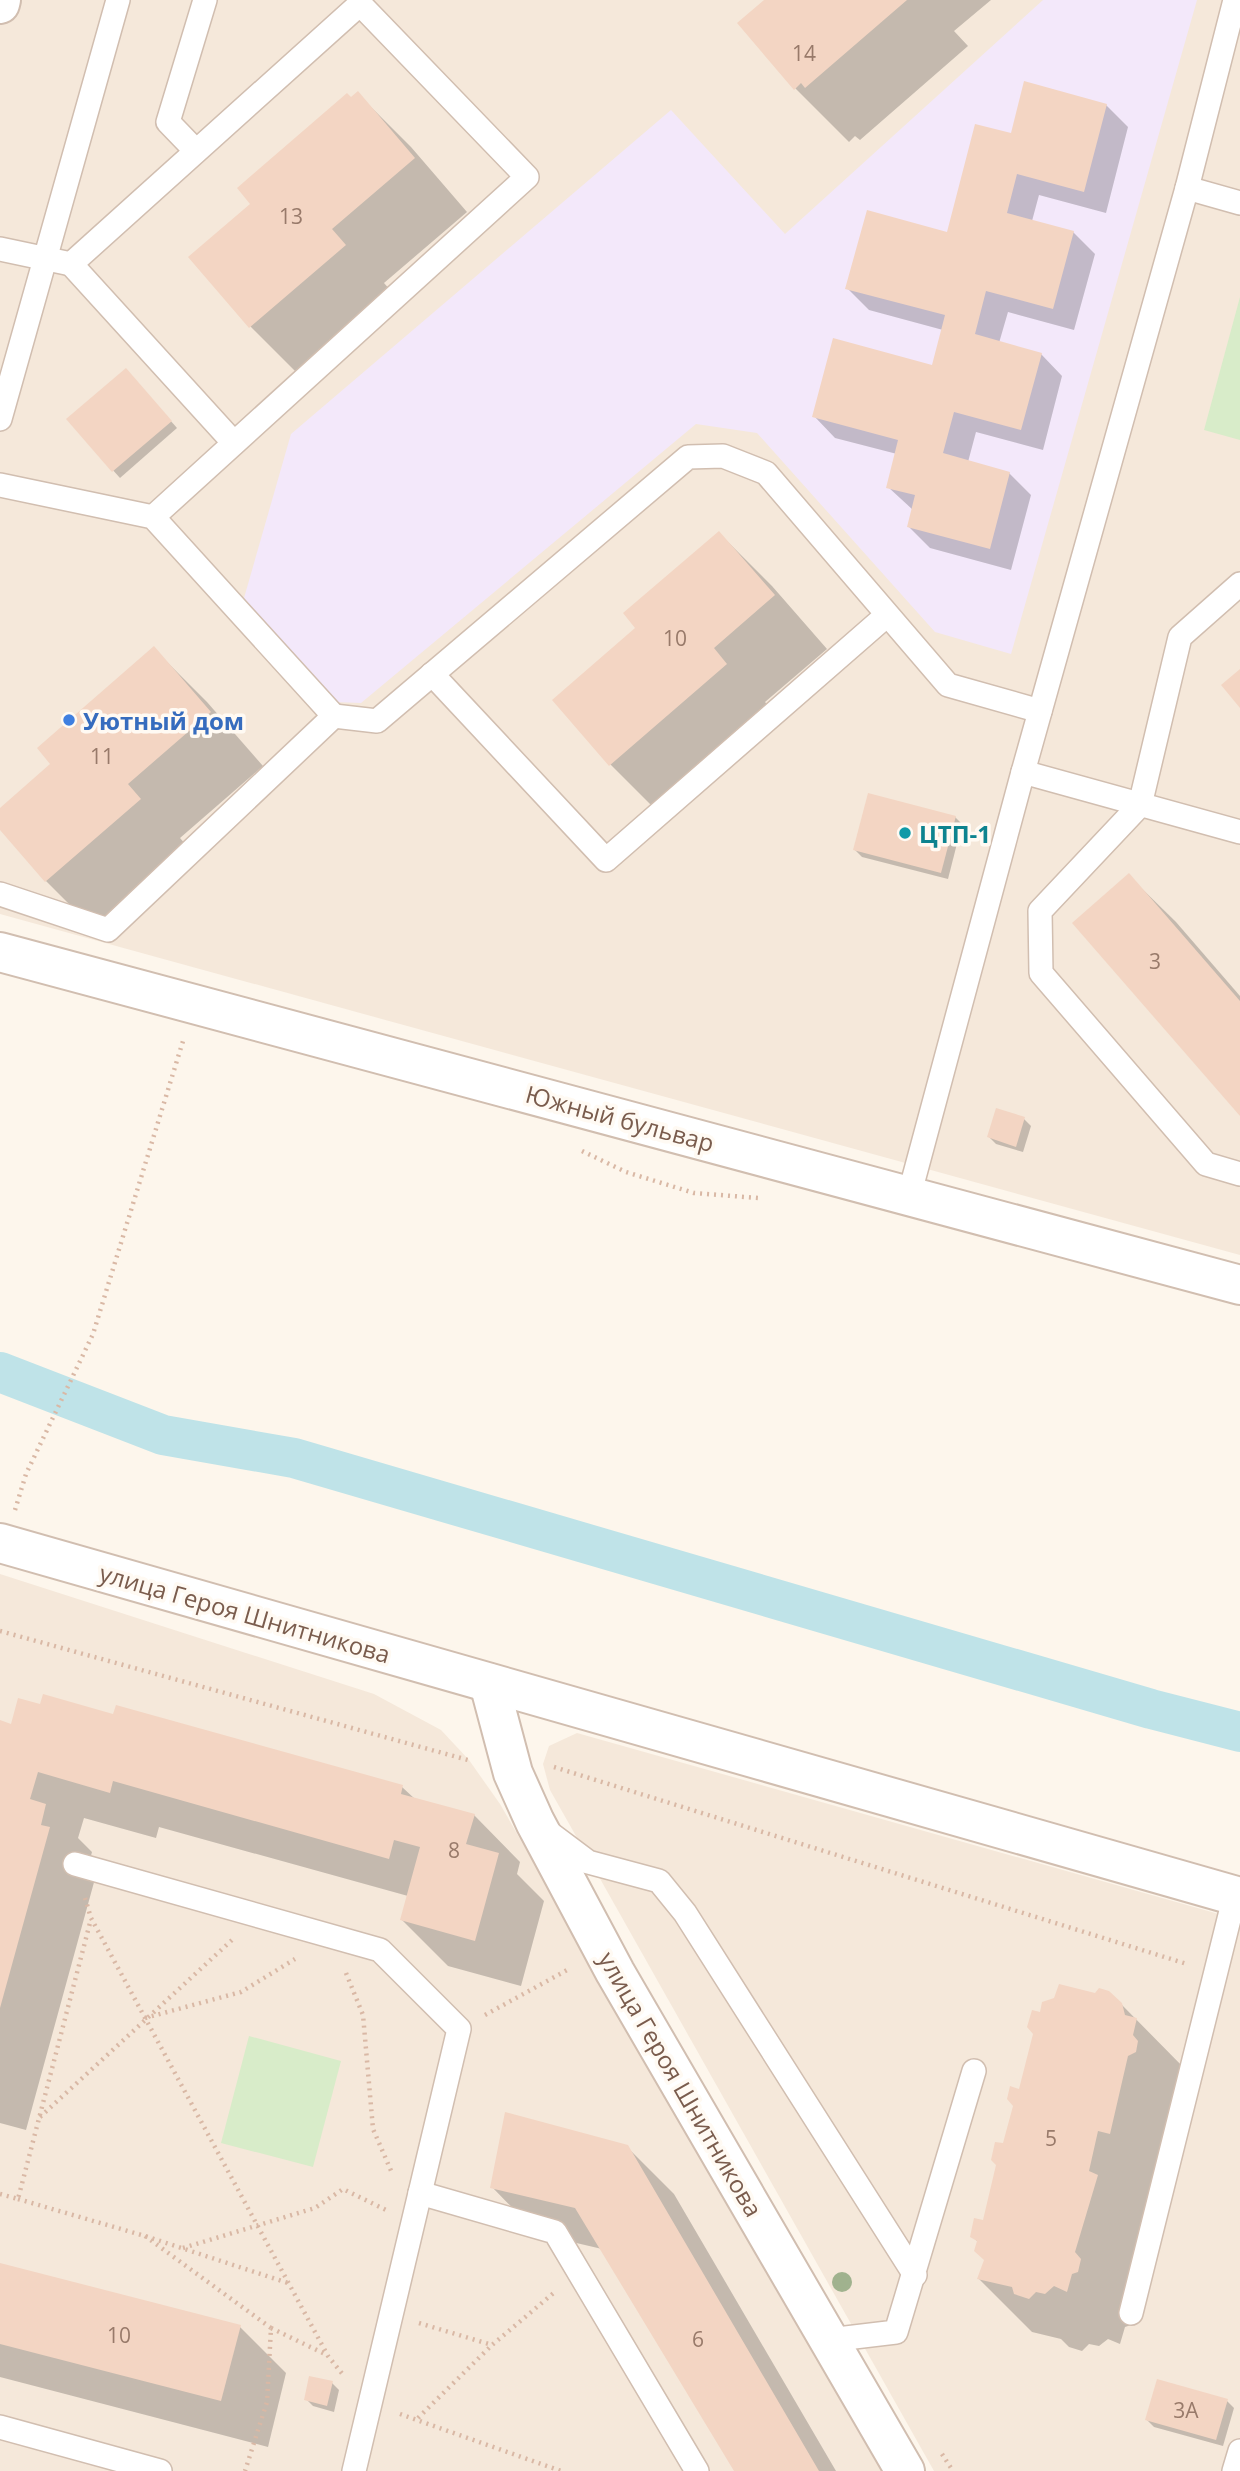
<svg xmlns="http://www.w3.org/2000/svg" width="1240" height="2471" viewBox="0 0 1240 2471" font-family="'Open Sans',sans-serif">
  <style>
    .residential { fill: #f5e8da }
    .education { fill: #f3e8fa }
    .green { fill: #d8ecc9 }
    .shadow { fill: #0003 }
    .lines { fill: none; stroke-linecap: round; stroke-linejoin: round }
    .canal { stroke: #bfe3e8; stroke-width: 40 }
    .building { fill: #f3d5c3 }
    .service-casing { stroke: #d1beb0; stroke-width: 26 }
    .minor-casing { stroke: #d1beb0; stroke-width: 42 }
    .path { stroke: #d9b8a5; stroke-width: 4.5; stroke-dasharray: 2 5; stroke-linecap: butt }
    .service { stroke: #fff; stroke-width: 23 }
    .minor { stroke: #fff; stroke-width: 38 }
    .tree { fill: #a0b28e }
    .shop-dot { fill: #3f7fe0; stroke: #fffaf3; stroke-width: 2.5 }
    .culture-dot { fill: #0f9aa8; stroke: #fffaf3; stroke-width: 2.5 }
    .labels { text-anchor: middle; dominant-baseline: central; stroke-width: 7; stroke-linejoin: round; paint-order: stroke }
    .number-label { font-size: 21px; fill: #987a6a }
    .shop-label { font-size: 24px; font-weight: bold; fill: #366cbe; stroke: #fffaf3; text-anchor: start }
    .culture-label { font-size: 24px; font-weight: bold; fill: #0d838f; stroke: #fffaf3; text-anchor: start }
    .street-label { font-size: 24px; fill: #7a5c4d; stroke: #fffaf3 }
  </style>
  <rect width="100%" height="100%" fill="#fdf6ec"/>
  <g class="residential">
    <polygon points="0,0 1240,0 1240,1255 0,914"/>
    <polygon points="0,1574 374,1694 441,1730 469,1760 500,1804 884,2471 0,2471"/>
    <polygon points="577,1733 1240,1920 1240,2471 934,2471 550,1790 543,1764 549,1746"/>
  </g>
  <polygon class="education" points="1043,0 1197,0 1011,654 935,632 757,433 696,424 361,703 334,702 244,598 291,434 671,110 785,234"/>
  <g class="green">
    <polygon points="1240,297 1240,440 1204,430"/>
    <polygon points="249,2036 341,2061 313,2167 221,2143"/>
  </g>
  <g class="shadow">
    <polygon points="766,0 991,0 954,31 968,46 860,140 855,136 849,142 796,89 739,23"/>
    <polygon points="358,94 411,147 467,212 384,283 398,299 304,380 251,327 191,257 253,204"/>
    <polygon points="1106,105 1128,127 1106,213 1039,195 1032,221 1073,232 1095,254 1074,330 1008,312 999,343 1041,354 1062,376 1043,450 976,432 968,462 1009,473 1031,495 1011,570 930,548 908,526 913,510 888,487 897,454 835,438 814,416 934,367 943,330 869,310 847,288 948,234 1012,135"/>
    <polygon points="132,377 177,428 120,478 68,420"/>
    <polygon points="719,533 772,586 827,649 765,702 779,718 663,817 610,764 638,628"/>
    <polygon points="154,649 207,702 263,766 180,838 193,853 99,934 46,881 0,828 0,810 53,765"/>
    <polygon points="955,817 962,824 948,879 862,857 855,850"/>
    <polygon points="1129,876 1176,922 1240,996 1240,1114"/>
    <polygon points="1024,1119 1031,1126 1023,1152 996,1144 989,1137"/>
    <polygon points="41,1707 114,1716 402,1787 415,1799 474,1815 520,1862 517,1874 544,1901 521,1986 448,1966 402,1920 408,1896 159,1827 156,1838 84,1818 78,1838 92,1852 88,1867 96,1875 26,2130 0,2123 0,1722 12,1726"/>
    <polygon points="1121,2004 1189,2073 1163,2186 1151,2183 1142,2221 1131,2325 1125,2327 1120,2344 1108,2339 1099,2346 1089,2344 1082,2351 1069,2347 1061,2339 1032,2332 979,2279 986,2261 979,2243 972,2236 984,2222 1041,2014"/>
    <polygon points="627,2147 674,2194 836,2471 736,2471 602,2249 538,2234 492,2187"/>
    <polygon points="0,2265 240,2327 286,2373 268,2447 0,2377"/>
    <polygon points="332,2383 339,2390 334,2412 313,2406 306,2399"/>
    <polygon points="1227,2401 1234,2408 1223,2446 1154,2427 1147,2420"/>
  </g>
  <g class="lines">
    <polyline class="canal" points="0,1372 163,1435 294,1458 1151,1709 1240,1732"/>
  </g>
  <g class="building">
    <polygon points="764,0 907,0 805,88 801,83 794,90 737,23"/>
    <polygon points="1024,81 1107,104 1084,192 1017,174 1007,213 1074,231 1053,309 986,291 975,334 1042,353 1021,430 954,412 943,453 1010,472 990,549 907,527 915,495 886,488 898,440 812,417 833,338 932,365 945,315 845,289 867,210 947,232 975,124 1011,133"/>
    <polygon points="358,91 415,158 332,229 346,245 249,328 188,257 250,204 237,188 347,93 351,97"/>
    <polygon points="126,368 172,421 112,472 66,419"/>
    <polygon points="719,531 775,595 714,648 727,664 609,766 552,700 635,628 623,613"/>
    <polygon points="154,646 211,712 128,784 141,799 45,882 0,830 0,808 50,764 37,748"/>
    <polygon points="1240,669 1240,708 1221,685"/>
    <polygon points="868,793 956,816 941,873 853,850"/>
    <polygon points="1129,873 1240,1001 1240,1116 1072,923"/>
    <polygon points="996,1108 1025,1117 1016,1147 987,1137"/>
    <polygon points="43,1694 113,1714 116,1705 403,1785 401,1794 475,1814 466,1844 499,1853 475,1941 400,1920 420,1847 394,1840 389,1859 113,1781 110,1793 38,1772 30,1799 46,1804 41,1825 50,1827 0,2008 0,1720 11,1724 18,1698 40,1704"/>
    <polygon points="1059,1984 1095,1993 1099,1988 1109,1991 1122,2003 1125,2015 1137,2018 1133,2035 1138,2041 1136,2052 1128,2056 1110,2134 1098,2131 1089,2171 1098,2175 1075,2252 1081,2259 1078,2272 1072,2274 1067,2292 1054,2286 1045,2294 1036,2292 1029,2299 1014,2294 1012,2287 977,2279 984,2260 974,2251 977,2241 970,2237 974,2218 983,2220 996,2165 991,2160 995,2142 1003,2143 1013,2106 1007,2099 1010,2086 1019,2089 1033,2034 1027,2027 1032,2010 1040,2012 1042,2002 1054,1998"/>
    <polygon points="505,2112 628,2145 819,2471 734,2471 575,2208 490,2188"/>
    <polygon points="0,2263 241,2325 221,2401 0,2344"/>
    <polygon points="309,2376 333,2381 327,2406 304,2400"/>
    <polygon points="1157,2379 1228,2399 1216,2440 1145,2420"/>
  </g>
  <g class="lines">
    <defs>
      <g id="service">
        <polyline points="196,151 168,122 205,0"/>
        <polyline points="1187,188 1240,203"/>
        <polyline points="0,249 71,264 360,4 527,177 153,517"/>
        <polyline points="71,264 234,443"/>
        <polyline points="0,419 118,0"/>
        <polyline points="0,485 153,517 334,716 108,930 0,894"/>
        <polyline points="1240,584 1180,637 1140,805 1040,911 1041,973 1206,1164 1240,1174"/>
        <polyline points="432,674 606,860 887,615"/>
        <polyline points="334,716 377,721 688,457 723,456 766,473 948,685 1040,711"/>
        <polyline points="1023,772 1187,188 1235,0"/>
        <polyline points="909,1196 1023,772 1240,832"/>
        <polyline points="548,1832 588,1862 659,1881 685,1913 915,2275"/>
        <polyline points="75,1864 380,1950 459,2029 354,2471"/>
        <polyline points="420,2193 555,2232 697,2471"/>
        <polyline points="1131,2313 1235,1895"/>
        <polyline points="829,2340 896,2332 974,2071"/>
        <polyline points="0,2427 160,2471"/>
        <polyline points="1234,2471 1240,2451"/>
      </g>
      <g id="minor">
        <polyline points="0,4 1,0"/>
        <polyline points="0,952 1240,1285"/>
        <polyline points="0,1543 1240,1897"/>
        <polyline points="489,1683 513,1773 535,1822 615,1972 905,2471"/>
      </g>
    </defs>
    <use href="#service" class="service-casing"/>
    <use href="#minor" class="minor-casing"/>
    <g class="path">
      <polyline points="582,1151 626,1172 694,1193 758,1198"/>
      <polyline points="15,1510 26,1474 93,1334 183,1041"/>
      <polyline points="0,1631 468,1760"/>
      <polyline points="554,1767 1187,1964"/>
      <polyline points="85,1898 91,1918 328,2356 344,2376"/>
      <polyline points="346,1973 363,2015 373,2129 392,2173"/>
      <polyline points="485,2015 569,1969"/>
      <polyline points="145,2018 241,1992 295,1959"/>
      <polyline points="40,2117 232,1940"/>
      <polyline points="0,2194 18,2199 91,1919"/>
      <polyline points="18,2199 145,2236 288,2283"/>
      <polyline points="145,2236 271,2328 267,2402 245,2471"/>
      <polyline points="183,2248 315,2208 343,2189 386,2210"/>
      <polyline points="419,2323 492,2345 556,2291"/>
      <polyline points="271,2328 327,2355"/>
      <polyline points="400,2414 561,2471"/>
      <polyline points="418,2418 492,2345"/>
      <polyline points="942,2454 953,2471"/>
    </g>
    <use href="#service" class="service"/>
    <use href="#minor" class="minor"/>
  </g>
  <circle class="tree" cx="842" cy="2282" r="10"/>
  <circle class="shop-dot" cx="69" cy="720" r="7"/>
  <circle class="culture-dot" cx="905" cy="833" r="7"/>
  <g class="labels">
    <g class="number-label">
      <text x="804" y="53">14</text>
      <text x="291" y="216">13</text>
      <text x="675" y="638">10</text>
      <text x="102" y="756">11</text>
      <text x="1155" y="961">3</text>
      <text x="454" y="1850">8</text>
      <text x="1051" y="2138">5</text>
      <text x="119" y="2335">10</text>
      <text x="698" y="2339">6</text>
      <text x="1186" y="2410">3А</text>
    </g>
    <g class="shop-label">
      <text x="83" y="720">Уютный дом</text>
    </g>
    <g class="culture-label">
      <text x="919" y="833">ЦТП-1</text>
    </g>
    <g class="street-label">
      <text transform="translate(620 1118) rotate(15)">Южный бульвар</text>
      <text transform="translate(245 1613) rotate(16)">улица Героя Шнитникова</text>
      <text transform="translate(681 2084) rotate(60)">улица Героя Шнитникова</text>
    </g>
  </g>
</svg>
